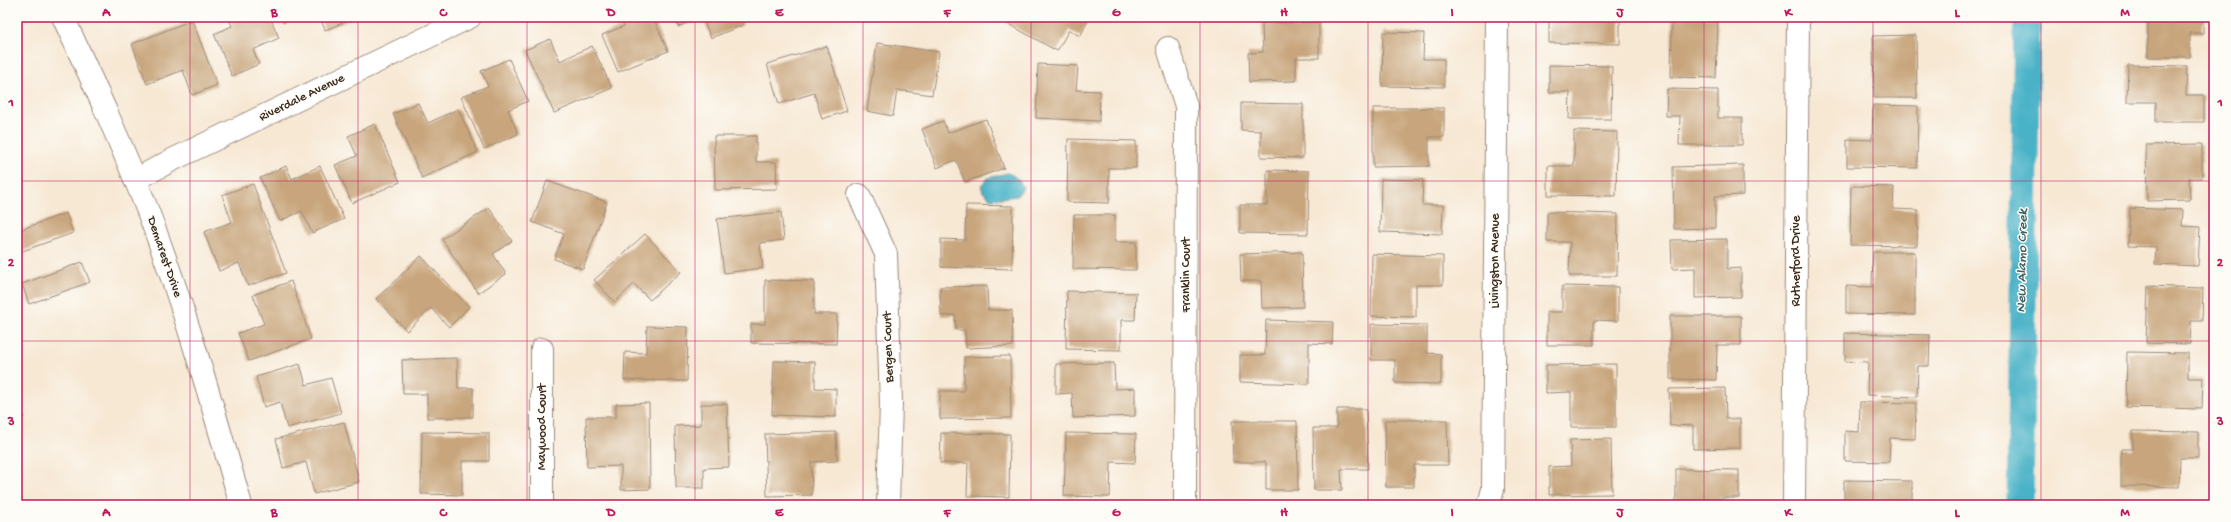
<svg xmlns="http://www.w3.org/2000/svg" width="2231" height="522" viewBox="0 0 2231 522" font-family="'Gochi Hand',sans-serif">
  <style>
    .water { fill: #48b2c7; stroke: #426e72 }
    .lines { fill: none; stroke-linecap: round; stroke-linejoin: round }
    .canal { stroke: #48b2c7; stroke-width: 27 }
    .building { fill: #c8a57c }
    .street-casing { stroke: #998979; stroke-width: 24 }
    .street { stroke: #fff; stroke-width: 22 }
    .grid { fill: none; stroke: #c2185b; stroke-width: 1; stroke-opacity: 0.55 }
    .labels { text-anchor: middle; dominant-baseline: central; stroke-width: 3; stroke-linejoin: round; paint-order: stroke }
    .street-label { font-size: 13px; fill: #3b2a1e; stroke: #fdfcf7 }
    .water-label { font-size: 14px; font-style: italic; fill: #406062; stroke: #fdfcf7 }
    .neatline { fill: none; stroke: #c2185b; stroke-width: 1.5 }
    .grid-label { font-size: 13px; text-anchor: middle; font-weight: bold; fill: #c2185b }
  </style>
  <rect width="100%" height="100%" fill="#fdfcf7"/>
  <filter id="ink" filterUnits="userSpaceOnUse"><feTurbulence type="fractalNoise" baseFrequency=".025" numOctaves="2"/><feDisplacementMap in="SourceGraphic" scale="8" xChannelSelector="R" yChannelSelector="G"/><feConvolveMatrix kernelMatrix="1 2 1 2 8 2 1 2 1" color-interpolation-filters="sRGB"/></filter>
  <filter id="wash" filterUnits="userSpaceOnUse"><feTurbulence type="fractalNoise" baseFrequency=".012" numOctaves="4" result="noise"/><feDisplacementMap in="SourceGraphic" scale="16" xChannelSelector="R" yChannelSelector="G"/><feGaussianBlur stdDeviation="0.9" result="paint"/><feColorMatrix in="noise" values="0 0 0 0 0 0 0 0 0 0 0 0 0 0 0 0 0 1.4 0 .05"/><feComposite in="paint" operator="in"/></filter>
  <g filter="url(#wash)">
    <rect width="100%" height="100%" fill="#f7e8d4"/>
    <path class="water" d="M1007 173C1016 176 1020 180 1023 188L1017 196 991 199 983 192 981 185 988 178Z"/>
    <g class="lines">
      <polyline class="canal" points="2020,505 2027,17"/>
    </g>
    <g id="blocks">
      <g class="building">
        <polygon points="228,17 270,17 279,38 253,50 259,64 232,76 214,34 232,26"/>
        <polygon points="280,17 297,17 283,23"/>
        <polygon points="320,17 348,17 350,20 325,30"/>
        <polygon points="620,17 653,17 668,51 618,72 602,35 624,26"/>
        <polygon points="675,17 702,17 678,27"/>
        <polygon points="702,17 740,17 743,25 711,38"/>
        <polygon points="1008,17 1090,17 1080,36 1069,30 1057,51 1005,22"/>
        <polygon points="1549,17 1620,17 1620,44 1549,43"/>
        <polygon points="1672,17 1718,17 1716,78 1671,77"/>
        <polygon points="2148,17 2203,17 2203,33 2190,33 2190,57 2148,57"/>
        <polygon points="192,20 217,85 192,95 183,70 147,84 132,44"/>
        <polygon points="1319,22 1319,58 1296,58 1296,81 1249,82 1248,53 1263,52 1262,23"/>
        <polygon points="1383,32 1424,33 1423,59 1444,59 1444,87 1382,86"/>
        <polygon points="1916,35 1917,98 1874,98 1873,36"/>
        <polygon points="550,39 560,61 592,46 612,88 554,113 525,50"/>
        <polygon points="877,43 939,52 932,95 897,90 893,116 867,111"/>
        <polygon points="827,46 847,111 822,119 814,93 779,104 767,64"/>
        <polygon points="17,49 22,61 17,63"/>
        <polygon points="509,59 528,101 508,110 518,134 484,149 461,97 488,86 481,71"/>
        <polygon points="1038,64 1078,66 1076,90 1100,91 1099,121 1036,118"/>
        <polygon points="1549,65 1612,66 1611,119 1569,119 1570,92 1549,92"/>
        <polygon points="2128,65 2187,66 2186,95 2204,95 2204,122 2156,122 2156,102 2127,102"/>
        <polygon points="1667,89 1718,90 1718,118 1742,118 1742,145 1679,145 1680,116 1666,116"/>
        <polygon points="418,103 428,123 458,109 478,152 422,178 393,114"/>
        <polygon points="1241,103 1303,104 1303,158 1261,157 1261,131 1241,130"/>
        <polygon points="1873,105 1918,106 1917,168 1847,167 1847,139 1872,140"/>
        <polygon points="1373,108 1444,108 1444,137 1429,137 1429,166 1373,167"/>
        <polygon points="986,119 1004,168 965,182 956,160 937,168 922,129 943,121 948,133"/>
        <polygon points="375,124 400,182 352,203 335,165 357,156 348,136"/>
        <polygon points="1574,131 1617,132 1616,196 1548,195 1548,166 1574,166"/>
        <polygon points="714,136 756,136 756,162 776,162 777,189 715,190"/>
        <polygon points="1068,139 1136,141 1136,168 1109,168 1109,203 1067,202"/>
        <polygon points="2202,144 2202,178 2189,178 2190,200 2147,201 2146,145"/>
        <polygon points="1743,165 1743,195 1715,196 1715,228 1674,229 1673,167"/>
        <polygon points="286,166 292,179 320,166 344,219 312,233 302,211 280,221 260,178"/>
        <polygon points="1267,170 1309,171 1308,234 1240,233 1240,205 1267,205"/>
        <polygon points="1381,179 1423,180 1422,205 1443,205 1442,234 1380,232"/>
        <polygon points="547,181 607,202 583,269 554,259 564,234 532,222"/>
        <polygon points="253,184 286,273 248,286 239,263 219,271 204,232 232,222 222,195"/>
        <polygon points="1851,186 1894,187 1893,209 1918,210 1917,246 1850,245"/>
        <polygon points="966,205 1013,206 1012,269 941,267 941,239 965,240"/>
        <polygon points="489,208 512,241 493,254 506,274 478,293 442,239"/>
        <polygon points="2130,208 2183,210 2182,226 2200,227 2198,266 2155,264 2156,247 2128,246"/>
        <polygon points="781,212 784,240 760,243 763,268 724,273 717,219"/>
        <polygon points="1547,212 1618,214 1617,276 1569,276 1570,242 1547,242"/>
        <polygon points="66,213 73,233 17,253 17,231"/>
        <polygon points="1074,215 1115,215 1115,242 1136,242 1136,270 1073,269"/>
        <polygon points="645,234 681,272 650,300 634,284 615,302 594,280"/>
        <polygon points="1727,239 1727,269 1741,268 1741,297 1695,298 1695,268 1672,269 1671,240"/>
        <polygon points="1302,252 1303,307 1262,308 1261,281 1241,281 1240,254"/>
        <polygon points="1873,252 1915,252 1915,315 1846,314 1846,286 1872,287"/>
        <polygon points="1372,254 1443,256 1443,285 1416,285 1416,317 1371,316"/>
        <polygon points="421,256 469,307 449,327 431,308 407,331 376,299"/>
        <polygon points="82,262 90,282 29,304 22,284"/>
        <polygon points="765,280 814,281 814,314 837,314 836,344 751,343 751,324 765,324"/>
        <polygon points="291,281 311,339 249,361 238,333 264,324 253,295"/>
        <polygon points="987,286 988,310 1012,310 1013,346 966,348 965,330 956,330 955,315 941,316 940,287"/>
        <polygon points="1562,286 1618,287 1618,321 1594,320 1594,345 1547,345 1547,312 1562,312"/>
        <polygon points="2148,286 2203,288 2202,321 2191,321 2190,344 2146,343"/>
        <polygon points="1067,291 1136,293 1135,320 1121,320 1121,350 1066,349"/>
        <polygon points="1670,316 1741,316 1741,345 1717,345 1716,380 1670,379"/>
        <polygon points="1266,320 1333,322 1332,344 1309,343 1309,384 1240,382 1240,355 1265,355"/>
        <polygon points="1371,324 1427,325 1427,353 1441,354 1441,384 1395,383 1395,360 1371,360"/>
        <polygon points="647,326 688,327 687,381 624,380 625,352 646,353"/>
        <polygon points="1845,333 1930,335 1929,366 1918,366 1917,397 1867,395 1868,362 1845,361"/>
        <polygon points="2127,352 2188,353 2188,378 2203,378 2202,409 2126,407"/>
        <polygon points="1010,356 1011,418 940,419 940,391 964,391 964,357"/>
        <polygon points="457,358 458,388 473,388 473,417 427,418 427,394 403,394 402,360"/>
        <polygon points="774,361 815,362 815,388 836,389 836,417 772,415"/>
        <polygon points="1114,363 1115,389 1135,388 1135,416 1073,418 1072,393 1056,394 1056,364"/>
        <polygon points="300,364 306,385 331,378 341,413 287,428 280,402 264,407 256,377"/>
        <polygon points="1616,364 1616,427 1571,427 1571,392 1546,393 1546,365"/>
        <polygon points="1725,388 1726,419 1740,419 1740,448 1693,449 1693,425 1670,426 1669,389"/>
        <polygon points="17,397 24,417 17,419"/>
        <polygon points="1860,402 1916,403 1915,439 1890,438 1889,462 1845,461 1845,431 1859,432"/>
        <polygon points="649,403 650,489 621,490 621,466 587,467 586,417 616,417 616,404"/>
        <polygon points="701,404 727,404 729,467 704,468 704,488 676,488 675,426 701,425"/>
        <polygon points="1337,409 1366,409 1368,469 1341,469 1342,490 1314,490 1313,428 1337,428"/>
        <polygon points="1385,420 1447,420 1448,465 1414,465 1414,487 1386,487"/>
        <polygon points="1232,421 1297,421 1298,490 1266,490 1266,462 1233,462"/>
        <polygon points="344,422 359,482 314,494 306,462 283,468 276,439"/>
        <polygon points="2133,431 2198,432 2198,458 2180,458 2179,487 2121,486 2121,449 2133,449"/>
        <polygon points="422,432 489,433 489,461 462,461 462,495 421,494"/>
        <polygon points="836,432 837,461 811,462 812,495 767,496 765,434"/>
        <polygon points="941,433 1010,434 1009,497 967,496 968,463 940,463"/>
        <polygon points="1066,433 1136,434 1135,463 1111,462 1110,497 1064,496"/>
        <polygon points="1611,439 1612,494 1549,495 1549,467 1571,466 1570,440"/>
        <polygon points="1676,469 1739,470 1739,498 1718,498 1718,505 1676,505"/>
        <polygon points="1844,480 1912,481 1912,505 1844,505"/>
      </g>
    </g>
  </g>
  <g filter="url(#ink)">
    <use href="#blocks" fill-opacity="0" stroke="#998979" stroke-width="1"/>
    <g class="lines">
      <defs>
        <g id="street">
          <path d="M63 17C93 82 123 147 149 214 185 309 213 407 241 505"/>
          <polyline points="1168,48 1186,106 1185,505"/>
          <polyline points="135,180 172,160 470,17"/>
          <polyline points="859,195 886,254 891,403 888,505"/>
          <polyline points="542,349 542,505"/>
          <polyline points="1489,505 1493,489 1497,17"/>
          <polyline points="1794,505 1798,17"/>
        </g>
      </defs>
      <use href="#street" class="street-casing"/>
      <use href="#street" class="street"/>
    </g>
  </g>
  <path class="grid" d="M190 17V505M358 17V505M527 17V505M695 17V505M863 17V505M1031 17V505M1200 17V505M1368 17V505M1536 17V505M1704 17V505M1873 17V505M2041 17V505M17 181H2214M17 341H2214"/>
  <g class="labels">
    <g class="street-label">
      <text transform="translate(302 98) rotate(-26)">Riverdale Avenue</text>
      <text transform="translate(164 257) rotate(71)">Demarest Drive</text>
      <text transform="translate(1495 261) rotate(-90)">Livingston Avenue</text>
      <text transform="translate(1796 261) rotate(-90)">Rutherford Drive</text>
      <text transform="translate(1186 275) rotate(-90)">Franklin Court</text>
      <text transform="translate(889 347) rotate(-92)">Bergen Court</text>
      <text transform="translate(542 427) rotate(-90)">Maywood Court</text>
    </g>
    <g class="water-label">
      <text transform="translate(2023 261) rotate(-89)">New Alamo Creek</text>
    </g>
  </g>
  <rect width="2231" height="522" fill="none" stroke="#fdfcf7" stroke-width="44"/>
  <rect x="22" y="22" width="2187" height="478" class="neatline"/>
  <g class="grid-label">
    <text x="106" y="16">A</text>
    <text x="274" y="16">B</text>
    <text x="443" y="16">C</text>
    <text x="611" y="16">D</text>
    <text x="779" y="16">E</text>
    <text x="947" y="16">F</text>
    <text x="1116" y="16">G</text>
    <text x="1284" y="16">H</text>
    <text x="1452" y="16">I</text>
    <text x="1620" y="16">J</text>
    <text x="1788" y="16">K</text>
    <text x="1957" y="16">L</text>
    <text x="2125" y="16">M</text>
    <text x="11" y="106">1</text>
    <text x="2220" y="106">1</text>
    <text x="11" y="266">2</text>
    <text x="2220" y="266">2</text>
    <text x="11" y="425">3</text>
    <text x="2220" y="425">3</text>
    <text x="106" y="516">A</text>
    <text x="274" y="516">B</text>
    <text x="443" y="516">C</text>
    <text x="611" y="516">D</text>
    <text x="779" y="516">E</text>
    <text x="947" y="516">F</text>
    <text x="1116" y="516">G</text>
    <text x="1284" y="516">H</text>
    <text x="1452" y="516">I</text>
    <text x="1620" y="516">J</text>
    <text x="1788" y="516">K</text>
    <text x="1957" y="516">L</text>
    <text x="2125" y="516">M</text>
  </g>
</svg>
